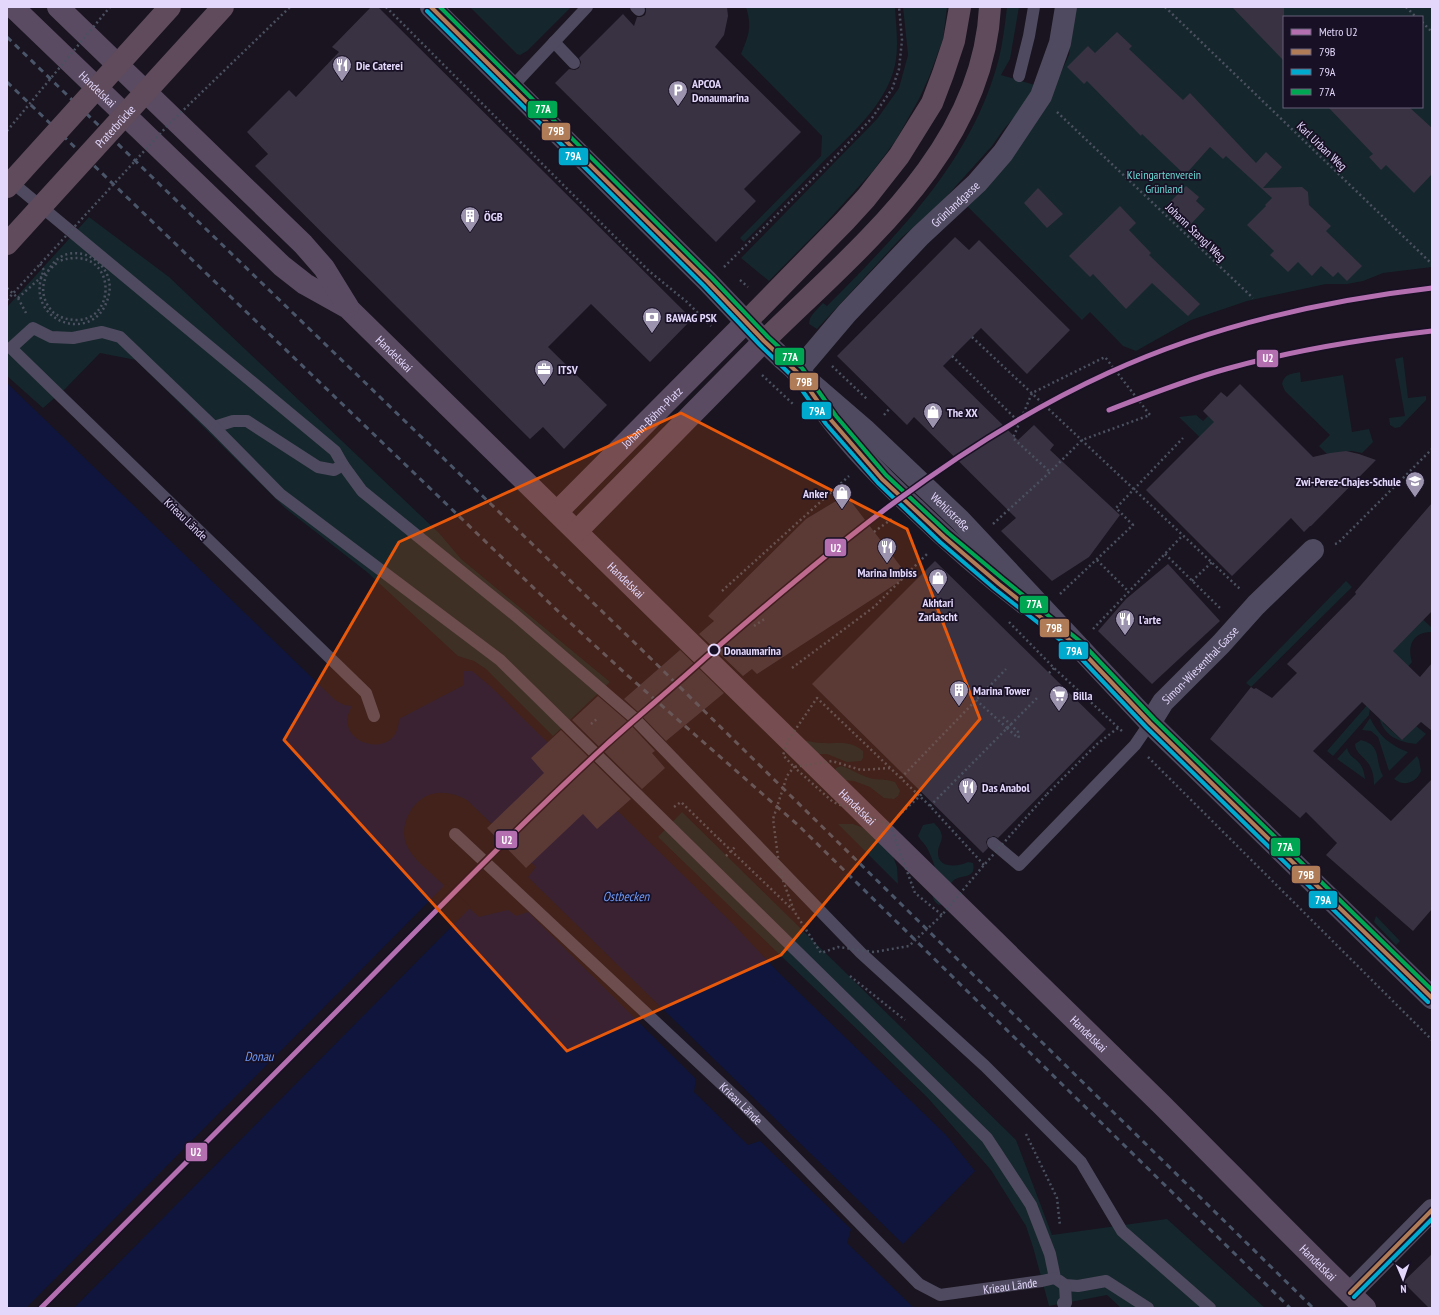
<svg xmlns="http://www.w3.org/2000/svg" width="1439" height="1315" viewBox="0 0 1439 1315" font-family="'PT Sans Narrow',sans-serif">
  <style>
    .green { fill: #15262c; fill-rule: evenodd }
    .water { fill: #0f153d }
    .pier { fill: #19141f }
    .building { fill: #393242 }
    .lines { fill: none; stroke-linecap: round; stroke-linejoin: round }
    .path { stroke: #4b5160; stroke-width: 2.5; stroke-dasharray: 2 3; stroke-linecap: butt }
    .service { stroke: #4f4a5f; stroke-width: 12 }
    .minor { stroke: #4f4a5f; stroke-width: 22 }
    .tertiary { stroke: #4f4a5f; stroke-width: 22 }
    .primary { stroke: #5a4b63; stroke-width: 22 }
    .motorway { stroke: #5f4b5c; stroke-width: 22 }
    .rail { stroke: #4a5569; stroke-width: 3; stroke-dasharray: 6 5; stroke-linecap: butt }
    .path-bridge { stroke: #4b5160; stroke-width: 2.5; stroke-dasharray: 2 3; stroke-linecap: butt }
    .motorway-bridge { stroke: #5f4b5c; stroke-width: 22 }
    .bus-1-casing { stroke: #181024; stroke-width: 7 }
    .bus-2-casing { stroke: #181024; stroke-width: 7 }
    .bus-3-casing { stroke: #181024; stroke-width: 7 }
    .bus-1 { stroke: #b07c57; stroke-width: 4 }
    .bus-2 { stroke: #00a9ce; stroke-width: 4 }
    .bus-3 { stroke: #00a651; stroke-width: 4 }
    .metro-1-casing { stroke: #181024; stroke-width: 8 }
    .metro-1 { stroke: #b36faf; stroke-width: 5 }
    .marked { fill: #e8590c; fill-opacity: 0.2; stroke: #e8590c; stroke-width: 3; stroke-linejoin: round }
    .stop-dot { fill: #181024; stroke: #e3d7fc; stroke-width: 2 }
    .labels { text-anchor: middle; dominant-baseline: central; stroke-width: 3.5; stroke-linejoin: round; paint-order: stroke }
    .poi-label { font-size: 12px; font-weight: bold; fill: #e3d7fc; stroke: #181024; text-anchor: start }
    .street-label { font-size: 12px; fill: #e3d7fc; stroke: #181024 }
    .park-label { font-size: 12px; fill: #68d7d3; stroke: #181024 }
    .stop-label { font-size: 12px; font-weight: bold; fill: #e3d7fc; stroke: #181024; text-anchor: start }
    .water-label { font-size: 13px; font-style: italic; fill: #6d98f4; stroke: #181024 }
    .line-badge { stroke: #181024; stroke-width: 1.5 }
    .badge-label { font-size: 11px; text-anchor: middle; font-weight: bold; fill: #fff }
  </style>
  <rect width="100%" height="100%" fill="#19141f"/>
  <g class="green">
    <polygon points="470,7 571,7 527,51 520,55 517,54"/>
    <path d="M746 7H895C896 26 899 46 895 65 886 107 846 138 817 168 793 193 769 217 744 242L740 238 821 156 822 136 741 54C749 35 752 27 746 7Z"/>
    <polygon points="903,7 947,7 943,39 929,77 919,99 896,140 873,171 823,226 769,281 741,258 877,119 899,88 908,55"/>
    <path d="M1007 7H1019L1010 59 1001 75 1035 85 1030 99 1004 129 992 146 937 207 901 238 817 329 809 324C809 315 818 309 823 303L827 306C898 234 973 160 999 58 1003 41 1005 24 1007 7Z"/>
    <path d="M1075 7H1432V267L1383 273 1363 281 1347 284H1326L1247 301 1191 320 1136 351 1123 346 1090 312 1082 320 965 204 1051 94 1069 55ZM1284 17H1422V107H1284Z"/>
    <polygon points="89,217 169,277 439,533 461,559 610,682 553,736 486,669 474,661 458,656 367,572 285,508 136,360 100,353 65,389 43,408 7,376 7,307"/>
    <polygon points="1403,357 1408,398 1426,396 1426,400 1400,427 1395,428 1390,425 1389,418 1405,416 1395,359"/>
    <path d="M1300 372 1301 382 1343 375 1352 432 1369 429 1373 442 1362 453 1352 451 1327 454 1319 446 1330 435 1285 391 1282 384C1284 374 1291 374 1300 372Z"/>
    <polygon points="1196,415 1203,421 1208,416 1223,430 1260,496 1179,417"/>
    <polygon points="1346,581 1352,587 1251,687 1246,683"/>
    <path d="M1396 594 1432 628V632C1413 632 1407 645 1412 662L1394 683 1384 642Z"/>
    <polygon points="1382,688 1370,708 1369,715 1333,756 1327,751"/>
    <path d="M1399 703 1383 723 1402 740 1416 726 1426 734 1416 744C1398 742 1384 736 1379 717Z"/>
    <path d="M1370 718C1378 735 1391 746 1408 752L1389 771 1378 737 1371 731 1362 730Z"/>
    <path d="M799 739C807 741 815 743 824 743 840 744 849 740 863 751V758L861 761 847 762 827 754H815Z"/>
    <path d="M1361 740C1383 746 1374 760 1383 776L1374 785C1374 778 1373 772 1370 766 1366 758 1355 753 1355 744Z"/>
    <path d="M1347 748C1350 761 1363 757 1365 779L1337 759Z"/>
    <path d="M1417 756 1419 760 1421 771C1416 783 1404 787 1394 779Z"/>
    <path d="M841 766C852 769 862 777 874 779 882 780 886 779 895 782L900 791 898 796 894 799 884 798 870 787 854 781 842 780 835 771 836 768Z"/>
    <polygon points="682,812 1016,1140 1052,1235 1167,1219 1265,1308 1121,1308 1107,1295 1049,1306 1033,1247 1026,1226 991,1170 927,1097 658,837"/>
    <path d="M934 823C938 827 941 830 942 836 942 842 938 846 938 852 937 869 958 867 968 862L973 863C977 881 959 873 952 882 947 888 946 897 944 904L939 905C926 897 937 885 936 873 935 866 931 855 927 848 925 844 921 841 918 836L923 825Z"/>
    <polygon points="838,824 853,824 869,830 892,854 897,867 898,884"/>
    <polygon points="1376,916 1400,941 1396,945 1374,922"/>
  </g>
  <path class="water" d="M7 383 335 700 344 705 352 706C329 743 398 764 399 719L464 685V671H472L491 687 732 923 781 975 946 1135 975 1171 903 1244 528 877 536 867 467 800C454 793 437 789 423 798 408 808 399 829 407 846 413 859 426 868 436 878 450 891 465 904 479 917L508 910 516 916 528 912 696 1079 694 1092 748 1145 760 1141 851 1229 847 1243 914 1308H7Z"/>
  <polygon class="pier" points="446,884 471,907 74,1308 26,1308"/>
  <g class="building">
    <polygon points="371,7 378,7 692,319 650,362 591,304 548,347 607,405 564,449 543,427 530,439 255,166 268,154 247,132 289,90 296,97 339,52 332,47"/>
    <polygon points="646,7 727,7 728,16 724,35 715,47 801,132 744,189 756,201 716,242 555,83 569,69 575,70 579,68 581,62 579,58 623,14 634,26 637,17 641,17 645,15 646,12"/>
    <polygon points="1232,7 1284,7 1284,61"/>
    <polygon points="1117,32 1132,46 1129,49 1183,100 1190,93 1256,163 1266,152 1282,167 1263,188 1302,187 1308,192 1309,205 1331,226 1326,231 1362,266 1347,281 1338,272 1333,277 1321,266 1312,276 1298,262 1288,272 1270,255 1274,251 1247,225 1266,206 1265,205 1272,198 1226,156 1223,159 1210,147 1185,175 1142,134 1141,136 1087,81 1084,84 1067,67 1088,46 1095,53"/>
    <polygon points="1328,107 1409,107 1432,128 1432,174 1414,193 1386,165 1381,170 1369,157 1373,154"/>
    <polygon points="1186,186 1199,197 1196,201 1205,209 1190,225 1168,204"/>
    <polygon points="1038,188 1063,214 1047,228 1024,203"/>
    <polygon points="1120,206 1136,223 1129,230 1151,253 1149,255 1200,304 1188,316 1152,283 1126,309 1093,274 1090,277 1069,256"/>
    <polygon points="955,237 969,250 979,240 1070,330 1027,374 981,328 943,366 1018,440 1034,425 1054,445 1050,450 1120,515 1089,557 1052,581 1001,531 1016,518 914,417 907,425 837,356"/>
    <polygon points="1240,384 1313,457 1330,453 1346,451 1359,454 1376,460 1311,526 1310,526 1304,532 1291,518 1232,576 1146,490 1214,422 1203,411 1221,392 1227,397"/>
    <polygon points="846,495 908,576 757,674 752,669 743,676 699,634 714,621 708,616 806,519"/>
    <polygon points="1432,503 1432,611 1393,651 1420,677 1432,663 1432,731 1421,722 1402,740 1362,702 1313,751 1391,821 1432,779 1432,909 1413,931 1326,855 1337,843 1306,812 1300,818 1210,739 1251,687 1254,689 1256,688 1272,698 1297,673 1287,664 1356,594 1355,592"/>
    <polygon points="935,561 1106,729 998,838 994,836 988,838 986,842 988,848 983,853 812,684"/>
    <polygon points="1168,564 1220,621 1152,684 1098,631 1126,599"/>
    <polygon points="680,650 724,693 666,741 637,711 624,699"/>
    <polygon points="598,696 627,721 655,751 652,753 665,768 642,789 572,720"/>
    <polygon points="561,730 631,799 597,829 583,814 526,868 487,828 544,773 531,758"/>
    <polygon points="1432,1254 1432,1308 1429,1308 1403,1282"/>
  </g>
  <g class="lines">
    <g class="path">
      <polyline points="386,7 649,271 687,302 711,326"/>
      <polyline points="1165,7 1432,264"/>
      <polyline points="1406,7 1416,17"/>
      <polyline points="1422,22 1432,32"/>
      <polyline points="1057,112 1253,298"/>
      <polyline points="724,267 834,158 872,118 892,89 899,69 902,40 899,7"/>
      <polyline points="740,280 748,287"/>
      <polyline points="7,288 18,298 26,313"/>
      <polyline points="18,298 59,261"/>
      <polyline points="972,337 1240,589"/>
      <polyline points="952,356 1019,422"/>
      <polyline points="832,366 868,400"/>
      <polyline points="762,375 793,404"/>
      <polyline points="884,415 890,408"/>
      <polyline points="993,524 1050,472 1082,440 1150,415 1105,357 1032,393 1013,438 1050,472"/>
      <polyline points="874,532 893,518"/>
      <polyline points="1335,544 1338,543 1432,449"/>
      <polyline points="1165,554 1222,610"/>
      <polyline points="1097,560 1129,592"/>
      <polyline points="1192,581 1212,562"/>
      <polyline points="722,591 849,476"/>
      <polyline points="1060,594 1133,525 1116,508 1183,438"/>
      <polyline points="1009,622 1054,668 1123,732"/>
      <polyline points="754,626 766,618"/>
      <polyline points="1093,629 1183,535"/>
      <polyline points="792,668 874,607 929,552"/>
      <polyline points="1049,673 1054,668"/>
      <polyline points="1003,717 1018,732 1019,739"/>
      <polyline points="591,724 598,718"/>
      <polyline points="1007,728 1018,738"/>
      <polyline points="1148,757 1432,1040"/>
      <polyline points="901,778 1006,669"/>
      <polyline points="1047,794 1097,744 1118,728"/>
      <polyline points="930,806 1037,698"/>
      <polyline points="674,807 681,802 720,840"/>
      <polyline points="898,816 923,793"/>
      <polyline points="726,856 735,847"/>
      <polyline points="850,976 905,1020"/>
      <polyline points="1026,1134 1057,1198 1060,1226"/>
    </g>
    <g class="service">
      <polyline points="636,7 639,10"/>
      <polyline points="554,42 574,63"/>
      <polyline points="1019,76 1029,36 1034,7"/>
      <polyline points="512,87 587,7"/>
      <polyline points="8,179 335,451 343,465 362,491 515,615 632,716 861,953 985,1066 1081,1162 1122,1231 1210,1308"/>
      <polyline points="214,427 233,421 247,421 318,467 334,470 343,465"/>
      <polyline points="374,716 366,693 11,348 33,328 51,337 73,338 102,332 120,337 214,427 280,494 500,660 987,1138 1031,1205 1050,1254 1055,1278 1065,1285 1078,1286 1106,1281 1148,1308"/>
      <path id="s1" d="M455 834 743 1104 919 1284 940 1295 1042 1281 1055 1278"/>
      <polyline points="993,843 1019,865 1135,745 1150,723"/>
      <polyline points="1065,1308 1063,1303 1066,1303 1065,1285"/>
    </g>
    <g class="minor">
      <path id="s2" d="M764 341 784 360 864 429 960 520 1150 723 1432 998"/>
      <path id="s3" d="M797 372 847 313 920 236 977 183 1003 153 1041 96 1060 43 1066 7"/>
      <path d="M816 399C844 439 878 475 914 508 949 542 986 574 1025 604"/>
      <path id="s4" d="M1150 723 1163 702 1221 644 1256 605 1313 550"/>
      <polyline points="1350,1293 1432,1210"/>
    </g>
    <polyline class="tertiary" points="431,7 708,282 764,341"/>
    <g class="primary">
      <path id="s5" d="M13 7 282 266 305 284 348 308C620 573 891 839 1162 1105 1230 1173 1296 1241 1365 1308"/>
      <polyline points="58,7 303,244 324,268 348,307"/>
      <path id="s6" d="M557 512 746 322"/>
      <polyline points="577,531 764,341"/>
    </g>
    <g class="motorway">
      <polyline points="746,322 845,221 866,198 899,156 932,103 943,74 954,41 960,7"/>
      <path d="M764 341C858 248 983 151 990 7"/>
    </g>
    <g class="rail">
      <polyline points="7,37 639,647 1313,1308"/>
      <polyline points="7,82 564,617 627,675 798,825 1290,1308"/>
    </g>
    <g class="path-bridge">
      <polyline points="7,131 110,7"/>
      <path d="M40 264 44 270C21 321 94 347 108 298 121 257 56 229 44 283 41 293 46 306 54 313 61 318 68 320 77 320 119 320 116 242 59 261"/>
      <polyline points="7,300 170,123 290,7"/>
      <polyline points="976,700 1007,728"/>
      <polyline points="890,768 861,770 832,761 794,767 783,755 789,739 817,698 930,806 984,865"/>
      <polyline points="720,840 793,910"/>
      <polyline points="942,915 915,893 890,825 833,802 794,767 787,776 773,819 780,872 794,911 821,953 838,947 874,952 909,946 942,915 984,865 1047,794"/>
    </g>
    <g class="motorway-bridge">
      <polyline points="7,187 170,7"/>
      <path id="s7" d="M7 244 223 7"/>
    </g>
    <defs>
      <g id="bus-1">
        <polyline points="431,7 708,282 764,341 797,372 831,420 882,479 944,537 999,584 1077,646 1150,723 1432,998"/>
        <polyline points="1350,1293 1432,1210"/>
      </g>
      <g id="bus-2">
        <polyline points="427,11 704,286 760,345 792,376 826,424 878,483 940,542 995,589 1073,650 1146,727 1428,1002"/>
        <polyline points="1354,1297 1432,1219"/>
      </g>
      <polyline id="bus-3" points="440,7 712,278 768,337 802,368 836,416 886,475 948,533 1003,579 1081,642 1154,719 1432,990"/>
    </defs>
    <use href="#bus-1" class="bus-1-casing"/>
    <use href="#bus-2" class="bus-2-casing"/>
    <use href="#bus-3" class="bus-3-casing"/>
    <use href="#bus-1" class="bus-1"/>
    <use href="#bus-2" class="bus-2"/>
    <use href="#bus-3" class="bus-3"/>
    <defs>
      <g id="metro-1">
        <path d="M1109 410C1148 395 1186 380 1226 369 1294 350 1363 339 1432 331"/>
        <path d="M41 1308C141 1208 241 1107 341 1007 428 919 514 830 605 746 638 716 672 688 705 658 829 550 957 442 1108 373 1210 326 1321 301 1432 288"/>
      </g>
    </defs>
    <use href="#metro-1" class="metro-1-casing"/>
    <use href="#metro-1" class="metro-1"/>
  </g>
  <path class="marked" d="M681 413 907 529 980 719 781 955 567 1051 284 740 399 542Z"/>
  <defs>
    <symbol id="restaurant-pin" viewBox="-11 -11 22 30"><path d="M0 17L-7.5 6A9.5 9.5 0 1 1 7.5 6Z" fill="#9c93af" stroke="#181024"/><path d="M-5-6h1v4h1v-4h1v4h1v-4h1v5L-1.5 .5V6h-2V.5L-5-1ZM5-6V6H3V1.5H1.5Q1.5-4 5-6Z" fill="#fff"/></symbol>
    <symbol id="parking-pin" viewBox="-11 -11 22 30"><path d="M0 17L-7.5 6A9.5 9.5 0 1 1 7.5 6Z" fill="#9c93af" stroke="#181024"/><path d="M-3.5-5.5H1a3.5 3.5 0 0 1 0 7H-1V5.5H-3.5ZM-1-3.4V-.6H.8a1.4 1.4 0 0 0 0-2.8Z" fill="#fff"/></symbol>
    <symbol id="building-pin" viewBox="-11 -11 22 30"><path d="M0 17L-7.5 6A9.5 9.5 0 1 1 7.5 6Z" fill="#9c93af" stroke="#181024"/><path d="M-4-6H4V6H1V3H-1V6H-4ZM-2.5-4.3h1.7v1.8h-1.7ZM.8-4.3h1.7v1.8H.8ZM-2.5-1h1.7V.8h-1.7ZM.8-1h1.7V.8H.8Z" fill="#fff"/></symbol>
    <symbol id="bank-pin" viewBox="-11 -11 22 30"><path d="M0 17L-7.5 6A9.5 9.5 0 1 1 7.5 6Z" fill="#9c93af" stroke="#181024"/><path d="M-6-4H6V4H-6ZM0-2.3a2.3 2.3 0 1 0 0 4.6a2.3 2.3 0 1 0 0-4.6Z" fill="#fff"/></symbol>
    <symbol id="office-pin" viewBox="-11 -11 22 30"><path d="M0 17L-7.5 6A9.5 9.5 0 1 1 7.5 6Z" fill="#9c93af" stroke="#181024"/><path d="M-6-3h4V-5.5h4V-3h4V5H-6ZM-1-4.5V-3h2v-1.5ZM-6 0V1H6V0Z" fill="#fff"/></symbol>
    <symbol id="shop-pin" viewBox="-11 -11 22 30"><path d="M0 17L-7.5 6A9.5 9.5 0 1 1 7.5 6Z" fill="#9c93af" stroke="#181024"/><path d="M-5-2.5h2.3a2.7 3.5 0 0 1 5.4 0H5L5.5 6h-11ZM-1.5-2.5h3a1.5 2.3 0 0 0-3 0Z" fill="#fff"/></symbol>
    <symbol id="school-pin" viewBox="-11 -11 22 30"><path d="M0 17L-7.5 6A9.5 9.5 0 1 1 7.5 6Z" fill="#9c93af" stroke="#181024"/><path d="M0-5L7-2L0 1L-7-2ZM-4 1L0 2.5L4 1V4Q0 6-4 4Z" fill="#fff"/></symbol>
    <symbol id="supermarket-pin" viewBox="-11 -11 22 30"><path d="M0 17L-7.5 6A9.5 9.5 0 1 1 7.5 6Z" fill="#9c93af" stroke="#181024"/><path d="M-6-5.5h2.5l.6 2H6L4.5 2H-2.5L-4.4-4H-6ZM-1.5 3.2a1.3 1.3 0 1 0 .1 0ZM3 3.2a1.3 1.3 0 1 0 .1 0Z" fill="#fff"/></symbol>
  </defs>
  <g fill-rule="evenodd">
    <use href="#restaurant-pin" x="331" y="54" width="22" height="30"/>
    <use href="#parking-pin" x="667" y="79" width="22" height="30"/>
    <use href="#building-pin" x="459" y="205" width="22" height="30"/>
    <use href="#bank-pin" x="641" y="306" width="22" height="30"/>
    <use href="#office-pin" x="533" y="358" width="22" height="30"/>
    <use href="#shop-pin" x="922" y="401" width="22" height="30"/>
    <use href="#school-pin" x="1404" y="470" width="22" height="30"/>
    <use href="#shop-pin" x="831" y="482" width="22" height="30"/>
    <use href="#restaurant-pin" x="876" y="536" width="22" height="30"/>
    <use href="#shop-pin" x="927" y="567" width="22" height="30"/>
    <use href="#restaurant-pin" x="1114" y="608" width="22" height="30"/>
    <use href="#building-pin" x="948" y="679" width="22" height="30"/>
    <use href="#supermarket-pin" x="1048" y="684" width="22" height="30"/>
    <use href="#restaurant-pin" x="957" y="776" width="22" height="30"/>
  </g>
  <circle class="stop-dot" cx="714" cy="650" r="5.5"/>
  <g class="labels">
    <g class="poi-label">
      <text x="356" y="65">Die Caterei</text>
      <text x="692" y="83">APCOA<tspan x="692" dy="14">Donaumarina</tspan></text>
      <text x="484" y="216">ÖGB</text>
      <text x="666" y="317">BAWAG PSK</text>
      <text x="558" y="369">ITSV</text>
      <text x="947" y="412">The XX</text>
      <text x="1401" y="481" text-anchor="end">Zwi-Perez-Chajes-Schule</text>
      <text x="828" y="493" text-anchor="end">Anker</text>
      <text x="887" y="572" text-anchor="middle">Marina Imbiss</text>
      <text x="938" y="602" text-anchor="middle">Akhtari<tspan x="938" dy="14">Zarlascht</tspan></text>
      <text x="1139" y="619">l'arte</text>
      <text x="973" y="690">Marina Tower</text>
      <text x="1073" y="695">Billa</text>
      <text x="982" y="787">Das Anabol</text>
    </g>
    <g class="street-label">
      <text stroke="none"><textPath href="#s5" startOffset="118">Handelskai</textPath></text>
      <text stroke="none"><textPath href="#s7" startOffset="160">Praterbrücke</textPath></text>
      <text transform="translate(1322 146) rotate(44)">Karl Urban Weg</text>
      <text stroke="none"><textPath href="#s3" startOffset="231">Grünlandgasse</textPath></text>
      <text transform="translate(1196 232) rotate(44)">Johann Stangl Weg</text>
      <text stroke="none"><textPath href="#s5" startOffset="517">Handelskai</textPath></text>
      <text stroke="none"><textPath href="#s6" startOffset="134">Johann-Böhm-Platz</textPath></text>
      <text stroke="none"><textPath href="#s2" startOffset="253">Wehlistraße</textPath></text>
      <text transform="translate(186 519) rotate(44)">Krieau Lände</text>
      <text stroke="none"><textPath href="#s5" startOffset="841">Handelskai</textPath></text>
      <text stroke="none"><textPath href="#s4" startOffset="77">Simon-Wiesenthal-Gasse</textPath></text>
      <text stroke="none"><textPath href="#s5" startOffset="1165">Handelskai</textPath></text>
      <text stroke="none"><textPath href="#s5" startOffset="1489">Handelskai</textPath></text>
      <text stroke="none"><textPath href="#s1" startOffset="393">Krieau Lände</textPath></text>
      <text stroke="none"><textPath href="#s5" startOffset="1813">Handelskai</textPath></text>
      <text stroke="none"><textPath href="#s1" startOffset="741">Krieau Lände</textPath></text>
    </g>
    <g class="park-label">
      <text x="1164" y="174">Kleingartenverein<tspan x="1164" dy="14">Grünland</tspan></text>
    </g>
    <g class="stop-label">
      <text x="724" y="650">Donaumarina</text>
    </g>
    <g class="water-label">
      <text x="626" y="896">Ostbecken</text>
      <text x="259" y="1056">Donau</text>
    </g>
  </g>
  <g class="line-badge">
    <rect x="527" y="100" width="31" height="19" rx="4" fill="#00a651"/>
    <rect x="541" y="122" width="30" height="19" rx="4" fill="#b07c57"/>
    <rect x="558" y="147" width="31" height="19" rx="4" fill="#00a9ce"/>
    <rect x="774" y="347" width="31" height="19" rx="4" fill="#00a651"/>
    <rect x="1256" y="349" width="23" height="19" rx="4" fill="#b36faf"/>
    <rect x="789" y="372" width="30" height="19" rx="4" fill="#b07c57"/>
    <rect x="801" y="401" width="31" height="19" rx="4" fill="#00a9ce"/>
    <rect x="824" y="538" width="23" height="19" rx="4" fill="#b36faf"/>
    <rect x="1019" y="595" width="30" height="19" rx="4" fill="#00a651"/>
    <rect x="1039" y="618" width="31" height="20" rx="4" fill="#b07c57"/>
    <rect x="1058" y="641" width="31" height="19" rx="4" fill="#00a9ce"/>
    <rect x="495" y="830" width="23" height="19" rx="4" fill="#b36faf"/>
    <rect x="1270" y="837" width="31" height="20" rx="4" fill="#00a651"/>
    <rect x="1291" y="865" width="30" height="19" rx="4" fill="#b07c57"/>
    <rect x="1308" y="890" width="30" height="19" rx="4" fill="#00a9ce"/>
    <rect x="185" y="1142" width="23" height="20" rx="4" fill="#b36faf"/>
  </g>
  <g class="badge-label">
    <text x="543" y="113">77A</text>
    <text x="556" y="135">79B</text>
    <text x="573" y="160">79A</text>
    <text x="790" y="361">77A</text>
    <text x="1268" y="362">U2</text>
    <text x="804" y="386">79B</text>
    <text x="817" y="415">79A</text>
    <text x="836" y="552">U2</text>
    <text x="1034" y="608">77A</text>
    <text x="1054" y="632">79B</text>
    <text x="1074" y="655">79A</text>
    <text x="507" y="844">U2</text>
    <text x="1285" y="851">77A</text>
    <text x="1306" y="879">79B</text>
    <text x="1323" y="904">79A</text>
    <text x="196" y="1156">U2</text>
  </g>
  <rect width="1439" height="1315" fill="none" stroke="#e3d7fc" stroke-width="16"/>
  <rect x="1283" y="16" width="140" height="92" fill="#181024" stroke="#69607a"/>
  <rect x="1291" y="29" width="20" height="6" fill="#b36faf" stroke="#69607a"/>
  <text x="1319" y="36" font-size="12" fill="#e3d7fc">Metro U2</text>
  <rect x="1291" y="49" width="20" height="6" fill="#b07c57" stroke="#69607a"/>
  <text x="1319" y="56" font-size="12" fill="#e3d7fc">79B</text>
  <rect x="1291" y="69" width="20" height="6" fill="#00a9ce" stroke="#69607a"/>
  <text x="1319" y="76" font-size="12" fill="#e3d7fc">79A</text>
  <rect x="1291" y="89" width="20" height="6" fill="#00a651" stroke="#69607a"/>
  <text x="1319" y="96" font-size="12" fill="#e3d7fc">77A</text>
  <g transform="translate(1403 1279) rotate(178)" stroke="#181024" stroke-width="3" paint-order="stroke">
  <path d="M0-3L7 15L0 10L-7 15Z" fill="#e3d7fc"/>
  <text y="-6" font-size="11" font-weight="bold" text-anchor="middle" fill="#e3d7fc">N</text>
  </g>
</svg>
